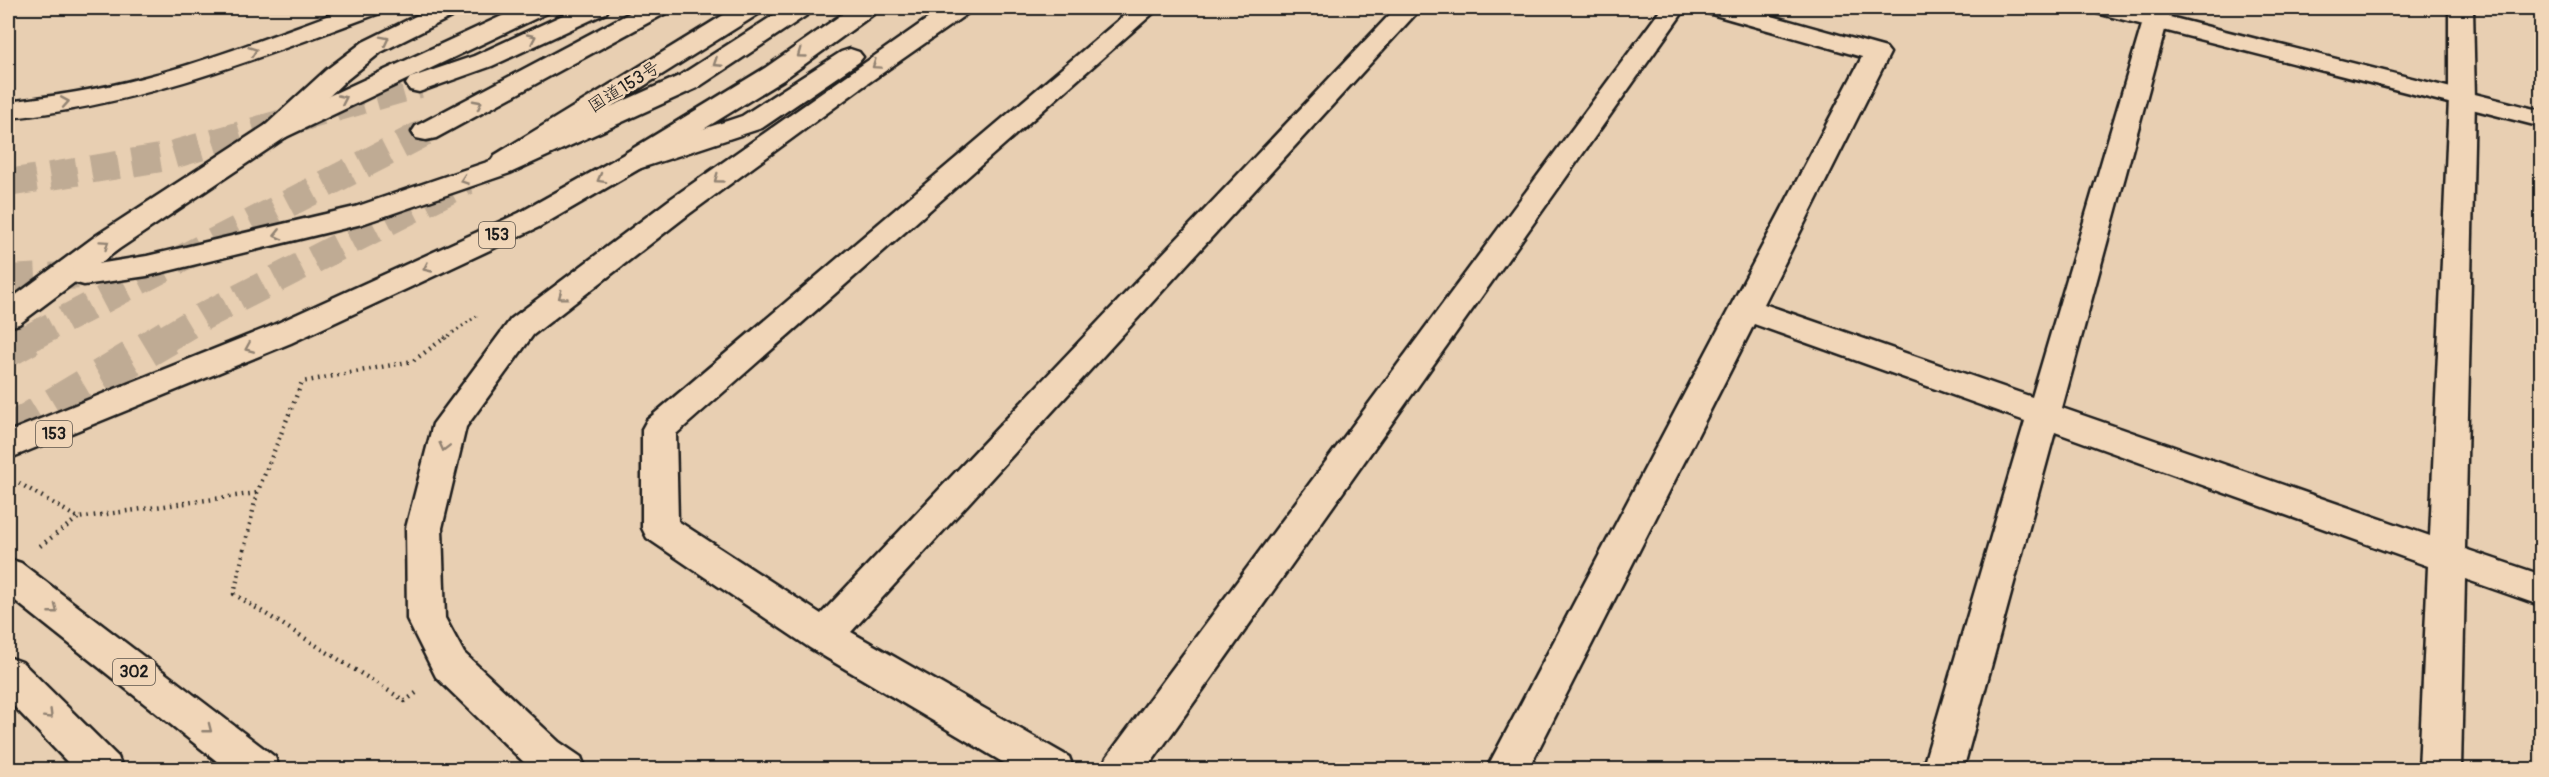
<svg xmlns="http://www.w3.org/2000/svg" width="2549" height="777" viewBox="0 0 2549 777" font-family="Pangolin,'Klee One',sans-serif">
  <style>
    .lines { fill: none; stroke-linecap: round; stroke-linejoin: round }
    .trunk-tunnel-far1 { stroke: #bfab94; stroke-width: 28; stroke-dasharray: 28 14; stroke-linecap: butt }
    .trunk-tunnel { stroke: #bfab94; stroke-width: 36; stroke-dasharray: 36 18; stroke-linecap: butt }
    .motorway-tunnel { stroke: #bfab94; stroke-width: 28; stroke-dasharray: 28 14; stroke-linecap: butt }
    .minor-casing { stroke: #1c1c1c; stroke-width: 5 }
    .tertiary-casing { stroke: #1c1c1c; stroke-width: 5 }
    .trunk-casing { stroke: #1c1c1c; stroke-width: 5 }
    .motorway-casing { stroke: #1c1c1c; stroke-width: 5 }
    .path-far1 { stroke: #1c1c1c; stroke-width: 3; stroke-dasharray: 1.5 4; stroke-linecap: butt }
    .path { stroke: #1c1c1c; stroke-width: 4.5; stroke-dasharray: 1.5 5; stroke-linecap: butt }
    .minor { fill: #f1d6b8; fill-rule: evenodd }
    .tertiary { fill: #f1d6b8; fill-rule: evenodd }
    .trunk { fill: #f1d6b8; fill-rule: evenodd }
    .motorway { fill: #f1d6b8; fill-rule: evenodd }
    .oneway { stroke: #918272 }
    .labels { text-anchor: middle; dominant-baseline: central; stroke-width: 5; stroke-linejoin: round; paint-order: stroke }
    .shield { fill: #f1d6b8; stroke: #5c544b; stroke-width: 1.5 }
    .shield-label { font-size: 16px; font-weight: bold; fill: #1c1c1c }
    .street-label { font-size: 18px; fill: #1c1c1c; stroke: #f1d6b8 }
  </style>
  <rect width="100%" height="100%" fill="#e8cfb2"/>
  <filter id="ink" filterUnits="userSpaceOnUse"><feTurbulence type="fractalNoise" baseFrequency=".0167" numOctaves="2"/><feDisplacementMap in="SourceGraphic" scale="12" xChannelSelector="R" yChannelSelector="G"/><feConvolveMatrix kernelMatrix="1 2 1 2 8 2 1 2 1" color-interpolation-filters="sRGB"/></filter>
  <g filter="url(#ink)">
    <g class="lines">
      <g class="trunk-tunnel-far1">
        <polyline points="27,339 426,132"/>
        <polyline points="165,339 202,317 467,181"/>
      </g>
      <g class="trunk-tunnel">
        <polyline points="8,349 30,337"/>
        <polyline points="8,433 168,337"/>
      </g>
      <g class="motorway-tunnel">
        <polyline points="8,183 161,158 419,84"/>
        <polyline points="8,279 84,275"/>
      </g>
      <defs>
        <g id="minor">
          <path d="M349 8H383L380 13C258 58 138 106 8 118V102C53 96 98 90 142 78 213 60 281 32 349 8Z"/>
          <polygon points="432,8 462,8 459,13 381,52 344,82 286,137 276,139 266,137 262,131 266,125 326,70 363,42"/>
          <polygon points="943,8 971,8 968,13 861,88 689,214 533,335 466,427 442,528 445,618 464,653 559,742 581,757 586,770 532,770 436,677 407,619 406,528 433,424 511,319 669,200"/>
          <polygon points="1133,8 1159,8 676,434 678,521 821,614 1396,8 1421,8 851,632 1069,757 1074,770 1016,770 810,648 647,538 642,528 642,429 647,420"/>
          <polygon points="1662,8 1686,8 1146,770 1102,770 1107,757"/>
          <polygon points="1705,8 1743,8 1886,48 1890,53 1764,304 2032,397 2147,8 2171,8 2062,408 2430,536 2449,99 2449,8 2473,8 2475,99 2465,549 2542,575 2542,606 2465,579 2461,770 2419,770 2428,566 2055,432 1963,770 1922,770 2025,421 1754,324 1528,770 1486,770 1862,57 1708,13"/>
          <polygon points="850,49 859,52 863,57 859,62 762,128 629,172 619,169 615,163 619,157 742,116 841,52"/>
        </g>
        <polygon id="tertiary" points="2094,8 2134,8 2542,111 2542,127 2097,13"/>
        <g id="trunk">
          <polygon points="519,8 550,8 547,13 286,137 119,249 19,324 8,327 8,301 97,235 266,125"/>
          <polygon points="639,8 669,8 666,13 436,138 426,140 416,138 412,132 416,126"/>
          <polygon points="735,8 763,8 760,13 515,167 505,170 495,167 491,161 495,155"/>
          <polygon points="851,8 878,8 875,13 783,80 639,169 539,227 291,343 8,459 8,432 269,327 519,213 619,157 765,68"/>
          <polygon points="8,559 21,563 275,757 280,770 228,770 8,595"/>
        </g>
        <g id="motorway">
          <polygon points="578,8 609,8 606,13 492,66 419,92 410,90 406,84 410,78 474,56"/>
          <polygon points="785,8 813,8 810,13 697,88 510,173 362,224 147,276 84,285 73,282 69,275 73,268 147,256 355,207 490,161 679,76"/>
          <polygon points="8,657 22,662 118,757 123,770 75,770 8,700"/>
        </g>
      </defs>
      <use href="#minor" class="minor-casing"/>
      <use href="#tertiary" class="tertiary-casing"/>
      <use href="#trunk" class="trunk-casing"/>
      <use href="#motorway" class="motorway-casing"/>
      <polyline class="path-far1" points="444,339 478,315"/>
      <g class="path">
        <polyline points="19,483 78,518 257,493"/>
        <polyline points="40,546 78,518"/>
        <polyline points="416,693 405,701 234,594 257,493 302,382 413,361 446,337"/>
      </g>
      <use href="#minor" class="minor"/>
      <use href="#tertiary" class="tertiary"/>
      <use href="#trunk" class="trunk"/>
      <use href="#motorway" class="motorway"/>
    </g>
    <defs><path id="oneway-chevron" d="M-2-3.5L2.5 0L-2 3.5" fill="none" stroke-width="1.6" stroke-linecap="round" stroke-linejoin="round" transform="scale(1.5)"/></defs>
    <g class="oneway">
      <use href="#oneway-chevron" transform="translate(532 38) rotate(-25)"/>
      <use href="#oneway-chevron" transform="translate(385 40) rotate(-27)"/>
      <use href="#oneway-chevron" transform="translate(253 51) rotate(-20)"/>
      <use href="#oneway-chevron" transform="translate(801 54) rotate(144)"/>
      <use href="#oneway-chevron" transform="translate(717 63) rotate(147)"/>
      <use href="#oneway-chevron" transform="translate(876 65) rotate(145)"/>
      <use href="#oneway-chevron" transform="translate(343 99) rotate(-25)"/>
      <use href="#oneway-chevron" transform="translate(65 102) rotate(-10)"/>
      <use href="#oneway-chevron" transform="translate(478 104) rotate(-28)"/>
      <use href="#oneway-chevron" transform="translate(601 179) rotate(151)"/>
      <use href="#oneway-chevron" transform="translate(718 179) rotate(144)"/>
      <use href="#oneway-chevron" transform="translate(464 180) rotate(161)"/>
      <use href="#oneway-chevron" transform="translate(278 235) rotate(167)"/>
      <use href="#oneway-chevron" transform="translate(105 244) rotate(-35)"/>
      <use href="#oneway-chevron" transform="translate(427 268) rotate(155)"/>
      <use href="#oneway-chevron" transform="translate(562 296) rotate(143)"/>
      <use href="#oneway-chevron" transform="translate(249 348) rotate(157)"/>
      <use href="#oneway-chevron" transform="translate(444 447) rotate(104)"/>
      <use href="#oneway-chevron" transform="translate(54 610) rotate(38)"/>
      <use href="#oneway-chevron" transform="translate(49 715) rotate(45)"/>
      <use href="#oneway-chevron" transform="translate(208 729) rotate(38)"/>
    </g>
  </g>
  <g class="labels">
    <g class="shield">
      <rect x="479" y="222" width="36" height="26" rx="4.5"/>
      <rect x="36" y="421" width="36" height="26" rx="4.5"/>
      <rect x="113" y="659" width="42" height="26" rx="4.5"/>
    </g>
    <g class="shield-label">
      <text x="497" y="235">153</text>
      <text x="54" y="434">153</text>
      <text x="134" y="672">302</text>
    </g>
    <g class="street-label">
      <text transform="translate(624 87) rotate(-32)">国道153号</text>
    </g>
  </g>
  <rect width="2549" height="777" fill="none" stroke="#f1d6b8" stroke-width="30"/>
  <rect x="15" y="15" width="2519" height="747" fill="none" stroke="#1c1c1c" stroke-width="2" filter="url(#ink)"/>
</svg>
